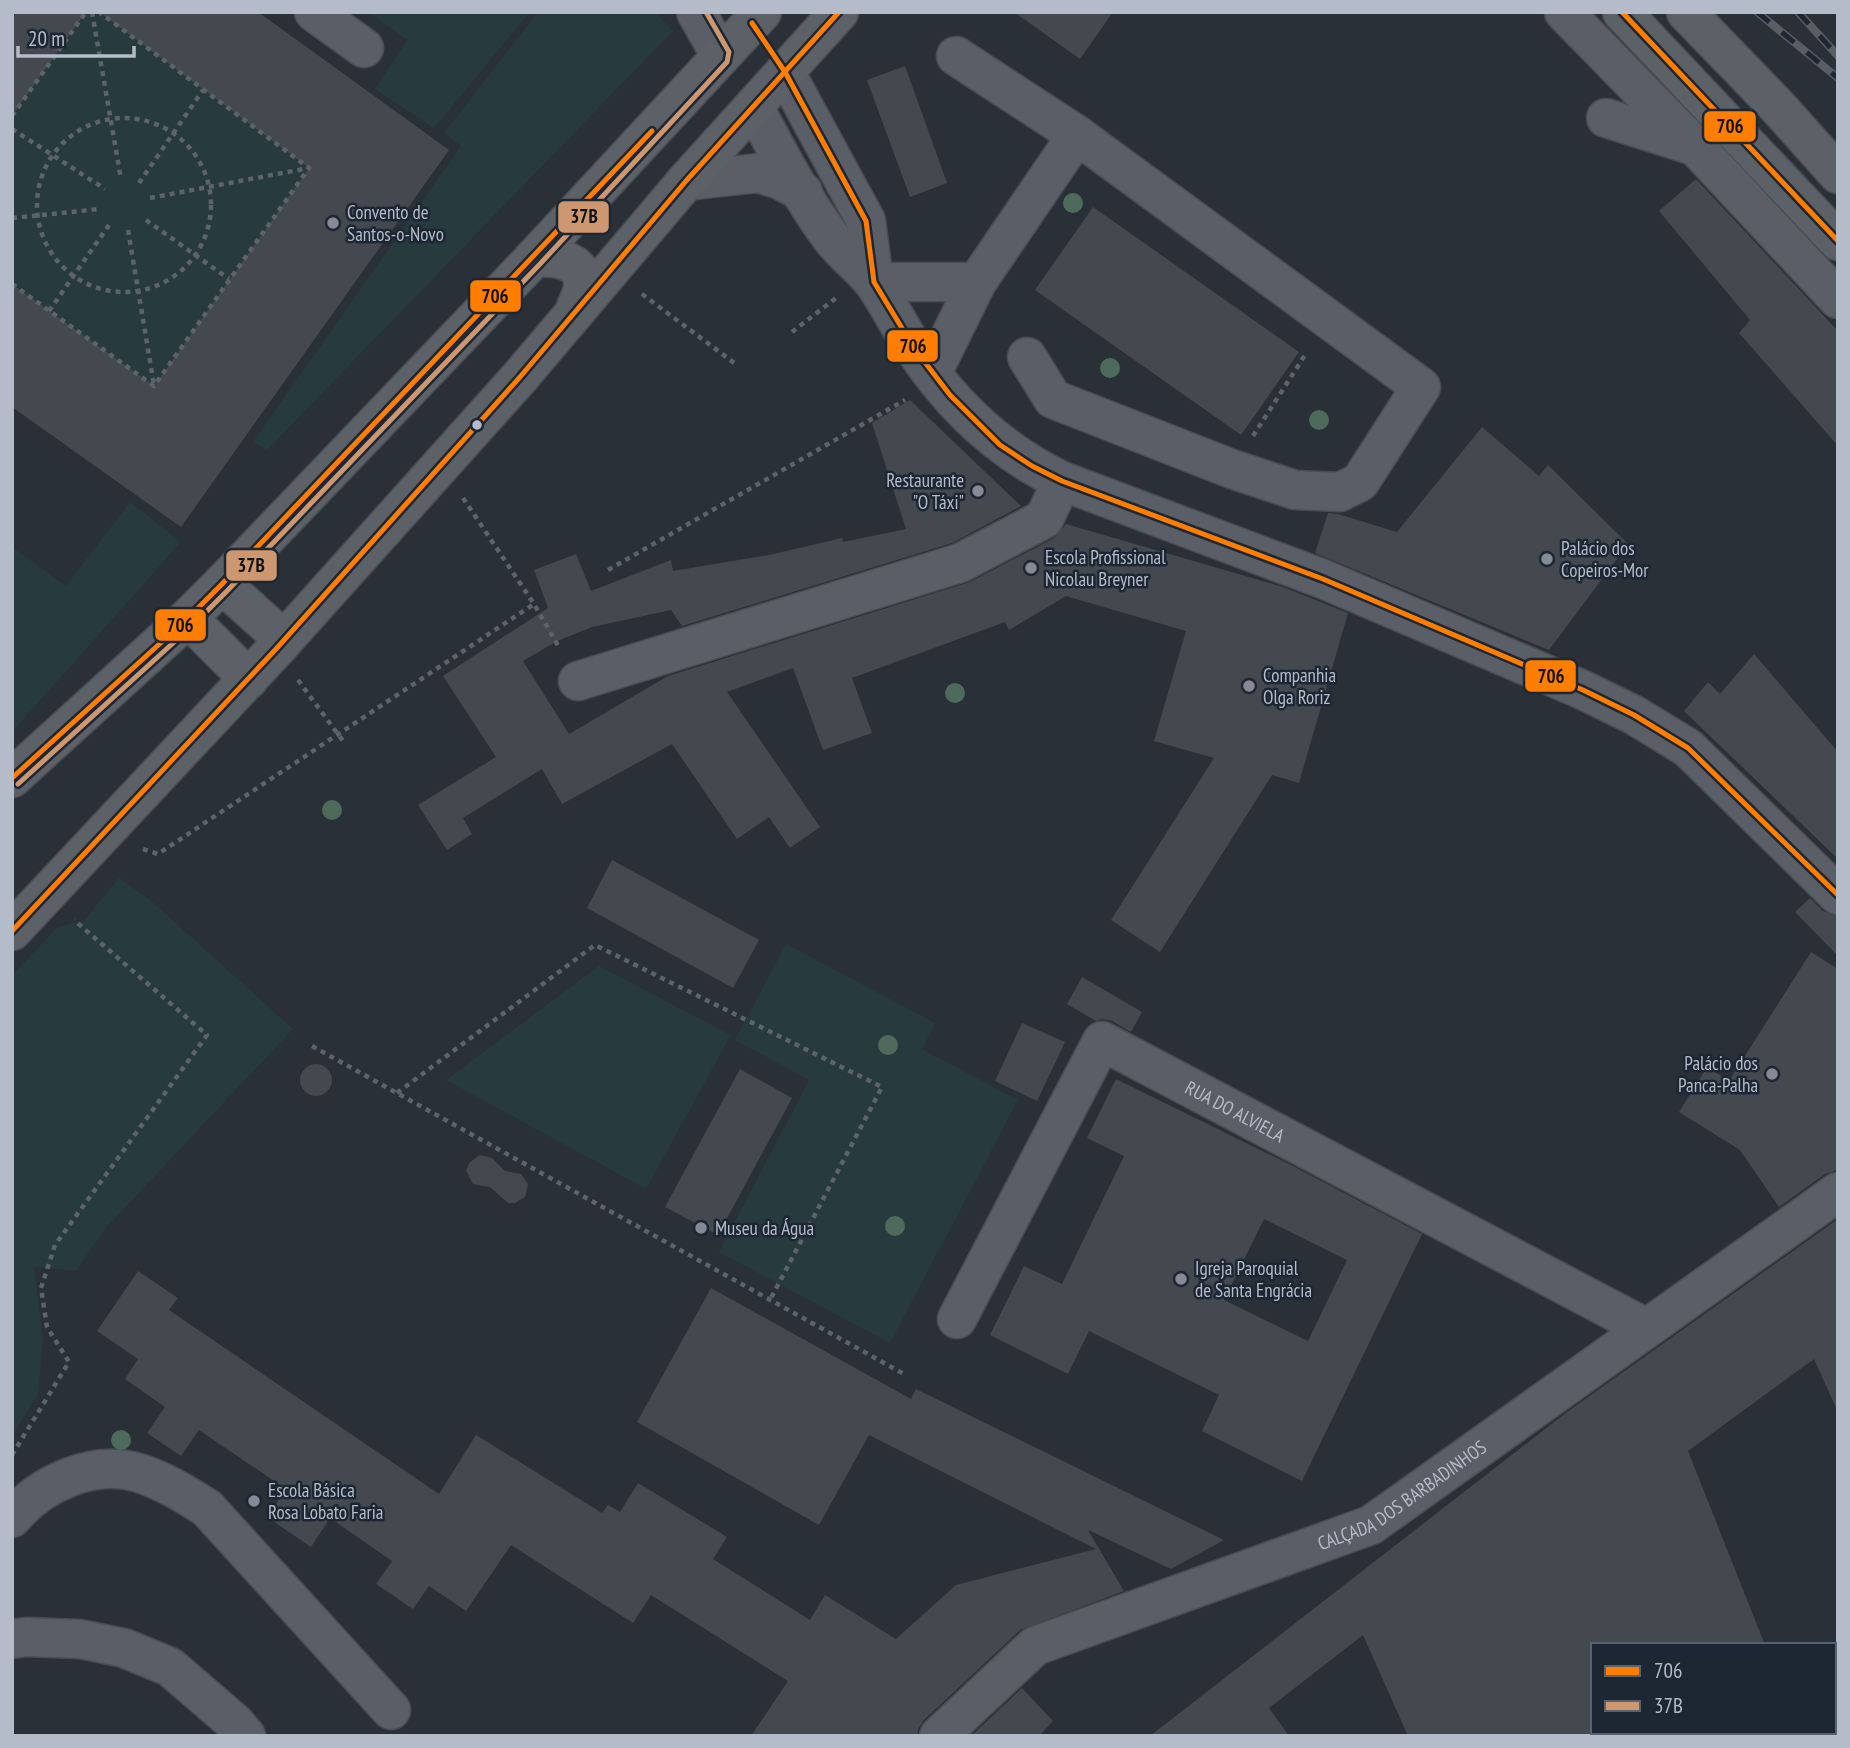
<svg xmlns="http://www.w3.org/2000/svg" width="1850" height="1748" viewBox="0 0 1850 1748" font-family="'PT Sans Narrow',sans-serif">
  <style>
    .green { fill: #273a3e }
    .building { fill: #444950; fill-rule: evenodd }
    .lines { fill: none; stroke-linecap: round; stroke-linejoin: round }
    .minor-casing { stroke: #484c53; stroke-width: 41 }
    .major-casing { stroke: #484c55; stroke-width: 41 }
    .path { stroke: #5d636a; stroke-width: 4.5; stroke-dasharray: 5 5; stroke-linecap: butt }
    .minor { stroke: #5a5e66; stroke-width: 38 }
    .major { stroke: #5c6168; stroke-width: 38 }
    .rail-casing { stroke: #595d64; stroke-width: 8 }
    .rail { stroke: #1d2633; stroke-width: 5; stroke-dasharray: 16; stroke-linecap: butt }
    .bus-1-casing { stroke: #1d2633; stroke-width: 10 }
    .bus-2-casing { stroke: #1d2633; stroke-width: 10 }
    .bus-1 { stroke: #ff7e00; stroke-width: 5 }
    .bus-2 { stroke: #cd976f; stroke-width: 5 }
    .tree { fill: #4e6a5a }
    .poi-dot { fill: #848b96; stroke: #1d2633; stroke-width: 2.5 }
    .bus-dot { fill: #b4bcc9; stroke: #1d2633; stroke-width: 2.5 }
    .labels { text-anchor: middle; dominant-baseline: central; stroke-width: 5; stroke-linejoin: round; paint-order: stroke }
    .poi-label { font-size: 19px; fill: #b4bcc9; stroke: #1d2633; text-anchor: start }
    .street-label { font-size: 19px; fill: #b4bcc9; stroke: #1d2633 }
    .line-badge { stroke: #1d2633; stroke-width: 2.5 }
    .pale-badge-label { font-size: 19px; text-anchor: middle; font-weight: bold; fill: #111 }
  </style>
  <rect width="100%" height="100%" fill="#2a3038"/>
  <g class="green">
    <polygon points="86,12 99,12 309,168 154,386 12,284 12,116"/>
    <polygon points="368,12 530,12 434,128 375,89 407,40"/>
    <polygon points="538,12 655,12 673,31 267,450 253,442 461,146 444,133"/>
    <polygon points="130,502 181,542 12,732 12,547 66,586"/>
    <polygon points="119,878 149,899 293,1029 104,1230 76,1271 34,1267 43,1338 38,1394 12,1436 12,975 58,927 84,920"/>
    <polygon points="786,944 935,1023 922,1049 1018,1100 890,1343 719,1252 809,1080 735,1040"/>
    <polygon points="599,966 731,1035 646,1189 446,1080"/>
  </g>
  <g class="building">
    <polygon points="12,12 86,12 12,116"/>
    <polygon points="99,12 258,12 449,150 181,527 12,407 12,284 154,386 309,168"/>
    <polygon points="1014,12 1113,12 1080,59"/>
    <polygon points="905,66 947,183 910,197 867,80"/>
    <polygon points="1696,179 1838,331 1838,446 1739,333 1750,320 1659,211"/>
    <polygon points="1093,207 1299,352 1241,435 1035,290"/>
    <polygon points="910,400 1021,506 952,543 682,626 671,610 592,627 557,641 523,661 569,734 668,676 970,582 1054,538 1066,524 1283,587 1348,613 1299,783 1272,775 1160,952 1111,920 1214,758 1154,741 1186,631 1066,596 1009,630 1005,622 852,678 872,733 823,750 793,668 727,692 820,827 790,848 769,817 737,839 672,744 562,804 542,769 463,818 472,834 447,850 418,805 496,757 443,676 548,608 534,570 576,554 591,591 671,560 673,571 769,555 842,538 843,542 906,529 872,423"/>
    <polygon points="1482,427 1539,476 1548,465 1628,544 1549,650 1315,553 1328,513 1338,514 1397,532"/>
    <polygon points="1754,654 1838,752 1838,859 1684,711 1708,682 1720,694"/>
    <polygon points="612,860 759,940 733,988 587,908"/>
    <polygon points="1810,898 1823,911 1838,916 1838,956 1795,912"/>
    <polygon points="1811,952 1838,969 1838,1170 1825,1174 1779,1207 1740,1150 1679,1112 1707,1067 1729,1081"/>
    <polygon points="1082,977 1142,1012 1131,1032 1112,1021 1102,1019 1096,1021 1067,1004"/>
    <polygon points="1022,1023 1065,1042 1037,1101 995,1081"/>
    <circle cx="316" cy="1080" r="16"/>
    <polygon points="740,1069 792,1098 718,1235 665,1207"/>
    <path d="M1116 1079 1289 1164 1422 1234 1302 1481 1202 1431 1219 1395 1089 1331 1068 1374 990 1335 1024 1266 1062 1284 1124 1156 1087 1138ZM1264 1219 1347 1260 1308 1341 1224 1300Z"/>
    <polygon points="480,1155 492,1158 505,1171 521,1174 528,1184 525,1197 515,1203 508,1203 490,1187 473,1184 466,1170 470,1162"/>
    <polygon points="1838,1219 1838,1412 1814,1359 1688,1451 1765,1645 1593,1645 1593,1736 1408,1736 1363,1635 1269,1708 1289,1736 1150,1736 1567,1412"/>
    <polygon points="138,1271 178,1298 169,1310 439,1494 476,1435 602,1513 608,1505 620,1512 638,1483 727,1537 713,1559 810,1620 825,1595 896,1639 956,1585 1096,1549 869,1435 819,1525 637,1422 711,1288 911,1399 916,1389 1224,1540 1171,1569 1088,1530 1124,1591 1020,1630 924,1720 918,1729 918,1736 751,1736 788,1681 651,1595 633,1623 511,1545 466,1611 429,1586 413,1609 376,1584 392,1561 330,1518 311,1547 267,1517 286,1489 199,1430 181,1456 147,1433 165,1407 125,1379 138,1359 97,1331"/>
    <polygon points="1022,1688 1053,1721 1039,1736 971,1736"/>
  </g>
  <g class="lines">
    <defs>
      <g id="minor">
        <polyline points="314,12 364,48"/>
        <polyline points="696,12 721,56"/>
        <polyline points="1564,12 1696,147 1838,299"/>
        <polyline points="956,56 1077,135"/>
        <polyline points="785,72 866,221 874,282"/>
        <path d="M754 107C776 149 801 197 830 236 842 253 861 266 874 283 888 303 899 326 913 347 951 405 999 451 1062 481L1323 579 1583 690 1634 715 1688 748 1838 895"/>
        <polyline points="1606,118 1691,145"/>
        <polyline points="686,181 758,173 780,180 803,192"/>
        <polyline points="874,282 977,282"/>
        <polyline points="932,373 977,282 1077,135 1421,387 1360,482 1340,492 1295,490 1232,469 1053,399 1027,357"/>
        <polyline points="578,681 960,563 1044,519 1062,481"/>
        <path id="s1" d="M957 1319 1102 1041 1646 1328"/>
        <path d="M12 1518C41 1483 94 1459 139 1473 164 1481 185 1494 207 1508L391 1710"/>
        <polyline points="12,1639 26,1637 80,1639 124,1648 170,1667 235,1723 246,1736"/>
        <path id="s2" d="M939 1736 1035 1646 1371 1525 1838 1192"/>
      </g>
      <g id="major">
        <polyline points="1622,12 1838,241"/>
        <polyline points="1686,12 1778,107 1838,174"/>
        <path d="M534 258C553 256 584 259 583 285 583 294 576 305 574 313"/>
        <polyline points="222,584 284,640"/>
        <polyline points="188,618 249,679"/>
        <polyline points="12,778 188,618 222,584 534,258 762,12"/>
        <polyline points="12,931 276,649 520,377 686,181 839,12"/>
      </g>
    </defs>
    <use href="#minor" class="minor-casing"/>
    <use href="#major" class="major-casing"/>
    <g class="path">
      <polyline points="92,12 121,179"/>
      <polyline points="12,116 86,12"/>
      <circle cx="124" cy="205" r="87"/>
      <polyline points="12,129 105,189"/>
      <polyline points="139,183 203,90"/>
      <polyline points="150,198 309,168"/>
      <polyline points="12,218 100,209"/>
      <polyline points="146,220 229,279"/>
      <polyline points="128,230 154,385"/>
      <polyline points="12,284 154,386 309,168 99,12"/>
      <polyline points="642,294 737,365"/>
      <polyline points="49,311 109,225"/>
      <polyline points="792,332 836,298"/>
      <polyline points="1253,436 1307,352"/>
      <polyline points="463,498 534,604 560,649"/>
      <polyline points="608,570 905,400"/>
      <polyline points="298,680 343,741"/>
      <polyline points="143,849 158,854 534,604"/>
      <polyline points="312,1046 904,1374"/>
      <polyline points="397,1093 595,945 882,1087 770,1300"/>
      <polyline points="12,1455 69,1362 47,1327 41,1288 55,1245 207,1035 74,920"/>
    </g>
    <use href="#minor" class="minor"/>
    <use href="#major" class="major"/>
    <defs>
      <g id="rail">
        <polyline points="1757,12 1838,78"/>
        <polyline points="1798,12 1838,56"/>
      </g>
    </defs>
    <use href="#rail" class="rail-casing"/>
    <use href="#rail" class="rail"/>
    <defs>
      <g id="bus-1">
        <polyline points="1622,12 1838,241"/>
        <polyline points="752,23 785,72 866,221 874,282 914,348 950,395 1000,445 1032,466 1062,481 1323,579 1583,690 1634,715 1688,748 1838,895"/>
        <polyline points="12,778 188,618 222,584 652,131"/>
        <polyline points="12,931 276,649 520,377 686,181 839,12"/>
      </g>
      <polyline id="bus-2" points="18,784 194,624 228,590 540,264 727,62 729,52 706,12"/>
    </defs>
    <use href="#bus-1" class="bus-1-casing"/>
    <use href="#bus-2" class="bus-2-casing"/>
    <use href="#bus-1" class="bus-1"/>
    <use href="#bus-2" class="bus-2"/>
  </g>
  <g class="tree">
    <circle cx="1073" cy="203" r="10"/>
    <circle cx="1110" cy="368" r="10"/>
    <circle cx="1319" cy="420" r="10"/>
    <circle cx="955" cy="693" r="10"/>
    <circle cx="332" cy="810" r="10"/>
    <circle cx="888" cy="1045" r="10"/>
    <circle cx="895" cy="1226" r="10"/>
    <circle cx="121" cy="1440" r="10"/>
  </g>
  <g class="poi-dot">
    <circle cx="333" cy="223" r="7"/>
    <circle cx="978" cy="491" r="7"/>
    <circle cx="1547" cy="559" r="7"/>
    <circle cx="1031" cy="568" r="7"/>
    <circle cx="1249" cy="686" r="7"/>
    <circle cx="1772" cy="1074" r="7"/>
    <circle cx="701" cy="1228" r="7"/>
    <circle cx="1181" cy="1279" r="7"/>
    <circle cx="254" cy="1501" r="7"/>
  </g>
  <circle class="bus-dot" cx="477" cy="425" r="6"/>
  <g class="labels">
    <g class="poi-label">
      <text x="347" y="212">Convento de<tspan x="347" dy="22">Santos-o-Novo</tspan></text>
      <text x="964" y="480" text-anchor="end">Restaurante<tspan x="964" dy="22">"O Táxi"</tspan></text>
      <text x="1561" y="548">Palácio dos<tspan x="1561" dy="22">Copeiros-Mor</tspan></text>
      <text x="1045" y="557">Escola Profissional<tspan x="1045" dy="22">Nicolau Breyner</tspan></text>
      <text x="1263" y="675">Companhia<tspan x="1263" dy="22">Olga Roriz</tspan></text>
      <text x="1758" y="1063" text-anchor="end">Palácio dos<tspan x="1758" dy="22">Panca-Palha</tspan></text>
      <text x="715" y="1228">Museu da Água</text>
      <text x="1195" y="1268">Igreja Paroquial<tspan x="1195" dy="22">de Santa Engrácia</tspan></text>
      <text x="268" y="1490">Escola Básica<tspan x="268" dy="22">Rosa Lobato Faria</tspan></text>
    </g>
    <g class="street-label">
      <text stroke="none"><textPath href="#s1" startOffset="464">RUA DO ALVIELA</textPath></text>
      <text stroke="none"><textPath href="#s2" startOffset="530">CALÇADA DOS BARBADINHOS</textPath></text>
    </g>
  </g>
  <g class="line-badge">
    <rect x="1703" y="110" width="54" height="33" rx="7" fill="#ff7e00"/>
    <rect x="557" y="200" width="53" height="34" rx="7" fill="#cd976f"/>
    <rect x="469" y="279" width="53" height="34" rx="7" fill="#ff7e00"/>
    <rect x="886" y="329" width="53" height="34" rx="7" fill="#ff7e00"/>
    <rect x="225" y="549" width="53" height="33" rx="7" fill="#cd976f"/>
    <rect x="154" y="608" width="53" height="34" rx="7" fill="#ff7e00"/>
    <rect x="1524" y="659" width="53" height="34" rx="7" fill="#ff7e00"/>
  </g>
  <g class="pale-badge-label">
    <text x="1730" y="133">706</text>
    <text x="584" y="223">37B</text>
    <text x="495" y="303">706</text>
    <text x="913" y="353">706</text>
    <text x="251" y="572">37B</text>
    <text x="180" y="632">706</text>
    <text x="1551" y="683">706</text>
  </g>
  <rect width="1850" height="1748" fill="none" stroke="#b4bcc9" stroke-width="28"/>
  <rect x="1591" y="1643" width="245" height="91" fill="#1d2633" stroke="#59626f" stroke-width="2"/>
  <rect x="1605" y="1666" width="35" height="10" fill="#ff7e00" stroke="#59626f" stroke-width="2"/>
  <text x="1654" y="1678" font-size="21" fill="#b4bcc9">706</text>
  <rect x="1605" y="1701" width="35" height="10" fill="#cd976f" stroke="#59626f" stroke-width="2"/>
  <text x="1654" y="1713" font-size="21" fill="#b4bcc9">37B</text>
  <path d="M18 46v10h116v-10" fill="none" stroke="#b4bcc9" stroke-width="3.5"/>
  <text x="28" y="46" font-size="21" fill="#b4bcc9" stroke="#1d2633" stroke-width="5" paint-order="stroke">20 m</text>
</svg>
